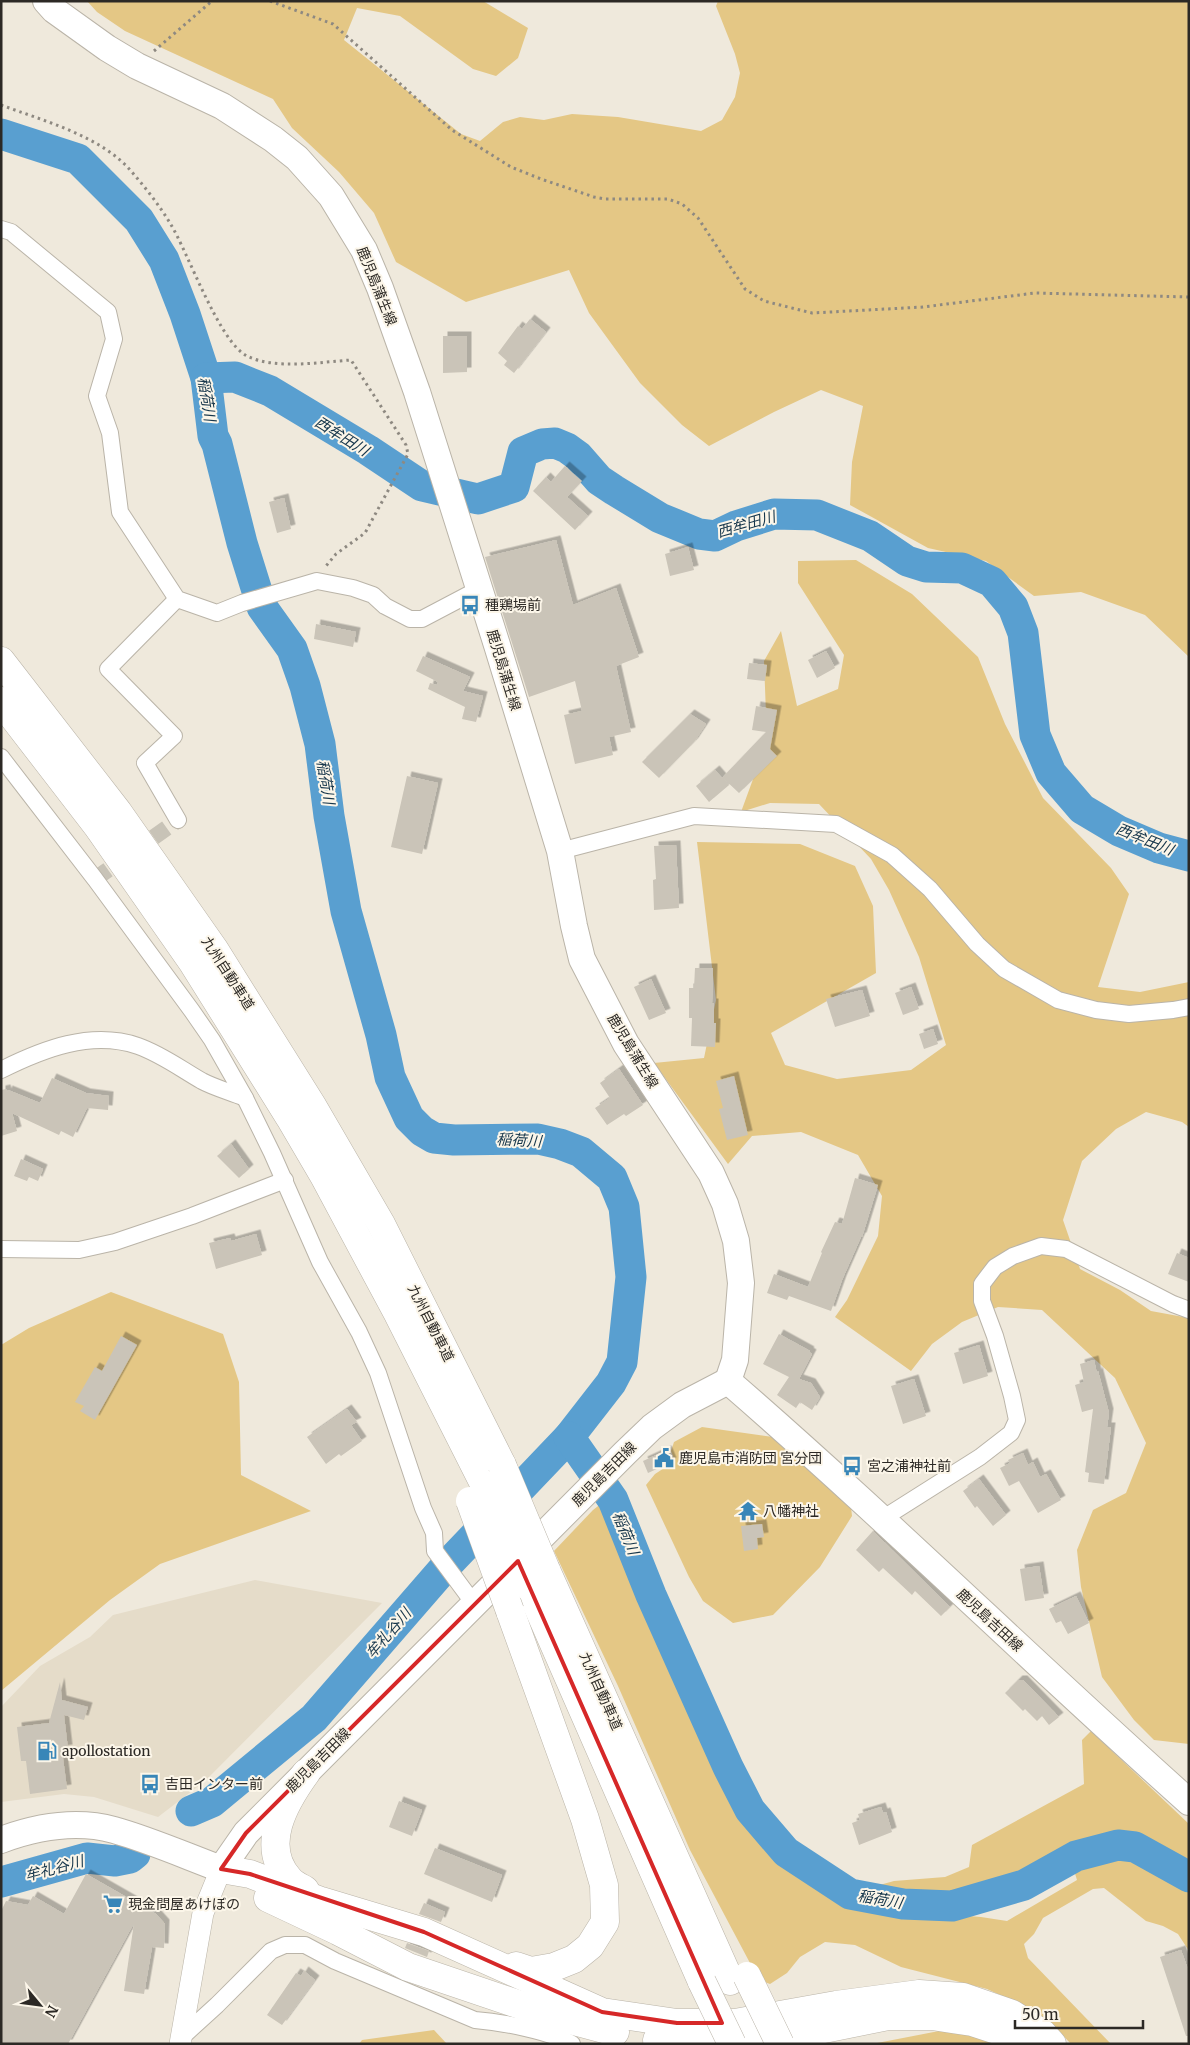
<svg xmlns="http://www.w3.org/2000/svg" width="1190" height="2045" viewBox="0 0 1190 2045" font-family="Merriweather,'Noto Sans JP',serif">
  <style>
    .built { fill: #e5dcc9 }
    .green { fill: #e4c785 }
    .lines { fill: none; stroke-linecap: round; stroke-linejoin: round }
    .river { stroke: #599fd0; stroke-width: 31 }
    .building { fill: #cac4b8; filter: url(#shadow) }
    .minor-tunnel { stroke: #c8c3b7; stroke-width: 16; stroke-dasharray: 16 8; stroke-linecap: butt }
    .minor-casing { stroke: #bab4a8; stroke-width: 18 }
    .tertiary-casing { stroke: #bab4a8; stroke-width: 22 }
    .primary-casing { stroke: #bab4a8; stroke-width: 28 }
    .motorway-casing { stroke: #bab4a8; stroke-width: 29 }
    .path { stroke: #8e8981; stroke-width: 3; stroke-dasharray: 2.5 4; stroke-linecap: butt }
    .minor { stroke: #fff; stroke-width: 16 }
    .tertiary { stroke: #fff; stroke-width: 21 }
    .primary { stroke: #fff; stroke-width: 26 }
    .motorway { stroke: #fff; stroke-width: 28 }
    .motorway-bridge-casing { stroke: #bab4a8; stroke-width: 29; stroke-linecap: butt }
    .motorway-bridge { stroke: #fff; stroke-width: 28 }
    .marked { fill: none; stroke: #d62828; stroke-width: 4; stroke-linejoin: round }
    .labels { text-anchor: middle; dominant-baseline: central; stroke-width: 4; stroke-linejoin: round; paint-order: stroke }
    .street-label { font-size: 14px; fill: #2c2925; stroke: #fcf6e9 }
    .poi-label { font-size: 14px; fill: #2c2925; stroke: #fcf6e9; text-anchor: start }
    .water-label { font-size: 15px; font-style: italic; fill: #16364b; stroke: #fcf6e9 }
  </style>
  <defs>
    <filter id="shadow"><feDropShadow dx="4.5" dy="-4.5" stdDeviation="0" flood-color="#0004"/></filter>
  </defs>
  <rect width="100%" height="100%" fill="#efe9dc"/>
  <polygon class="built" points="255,1580 382,1603 205,1781 158,1817 94,1797 64,1794 1,1802 1,1707 40,1666 90,1637 113,1615"/>
  <g class="green">
    <polygon points="87,1 483,1 528,28 518,58 496,76 473,69 400,16 357,8 344,40 461,134 480,141 503,122 520,117 544,120 572,114 618,117 701,131 722,120 735,97 740,73 735,54 716,6 718,1 1189,1 1189,657 1145,615 1081,592 1034,596 986,561 928,548 850,505 852,462 863,406 821,390 774,412 709,446 682,425 640,383 589,313 569,270 466,302 396,262 374,213 339,172 292,128 273,99 125,31 97,12"/>
    <polygon points="856,560 912,594 978,657 1005,724 1043,798 1111,868 1129,894 1098,987 1140,992 1189,982 1189,1127 1182,1122 1146,1112 1116,1129 1082,1161 1063,1220 1080,1269 1120,1290 1151,1311 1189,1318 1189,1744 1154,1740 1134,1720 1102,1677 1081,1587 1077,1550 1093,1510 1126,1493 1146,1443 1115,1378 1042,1310 998,1307 962,1322 932,1344 911,1371 835,1317 847,1300 878,1236 882,1196 858,1155 801,1132 752,1136 728,1164 654,1063 704,1058 716,1000 697,842 800,844 855,866 873,906 876,973 771,1033 785,1065 837,1079 911,1070 946,1045 919,957 889,890 871,859 819,804 770,803 741,812 767,741 764,661 781,631 797,706 838,689 844,655 798,583 798,561"/>
    <polygon points="111,1292 223,1334 239,1382 241,1475 311,1511 160,1564 110,1600 1,1691 1,1345 29,1328"/>
    <polygon points="702,1427 773,1437 787,1448 828,1488 851,1507 852,1516 820,1567 773,1615 733,1623 703,1601 689,1577 646,1485 655,1474 675,1461 671,1451 674,1442"/>
    <path d="M602 1503 608 1511 624 1556 658 1634 737 1806 769 1846 806 1877 831 1893 871 1908 981 1917 1007 1921 1077 1880 1069 1854C1052 1866 1036 1881 1018 1891 985 1910 918 1902 881 1895L876 1886 894 1881 945 1877 969 1867 972 1845 1084 1784 1082 1740 1091 1731 1189 1824V1951L1178 1934 1163 1926 1146 1921 1104 1888 1093 1889 1043 1918 1034 1934 1024 1944 1028 1958 1111 2044H1071L1054 2026 1024 2006 987 1989 901 1967 855 1945 825 1942 800 1957 787 1973 770 1984 759 1980 690 1850 618 1686 554 1551 593 1510Z"/>
    <polygon points="434,2030 447,2044 359,2044 362,2040"/>
    <polygon points="939,2031 966,2033 999,2044 872,2044"/>
  </g>
  <g class="lines">
    <g class="river">
      <polyline points="1,134 78,159 139,220 164,260 185,314 206,378 213,436 217,444 242,543 262,607 292,649 305,686 320,744 329,816 346,911 381,1035 390,1077 409,1118 422,1131 434,1138 454,1140 538,1139 560,1144 581,1152 612,1178 624,1207 631,1277 622,1362 611,1383 569,1437 446,1566 314,1718 212,1802 191,1811"/>
      <polyline points="206,378 235,377 270,391 368,450 422,486 478,499 514,487 523,452 542,444 555,443 567,448 578,456 599,480 614,490 660,518 699,534 715,536 736,526 774,514 817,515 870,536 907,561 926,567 962,568 992,582 1013,607 1023,633 1035,735 1051,773 1082,809 1119,831 1159,848 1189,856"/>
      <polyline points="569,1437 613,1500 651,1595 728,1767 750,1810 786,1852 850,1894 903,1904 952,1906 1024,1885 1076,1856 1118,1845 1135,1847 1189,1877"/>
      <polyline points="1,1882 87,1858 115,1861 130,1858 135,1854"/>
    </g>
  </g>
  <g class="building">
    <polygon points="530,319 546,332 514,373 504,365 507,361 498,353 518,326 522,329"/>
    <polygon points="443,336 467,336 467,372 443,373"/>
    <polygon points="565,466 582,481 567,497 588,516 575,530 533,491 546,477 551,482"/>
    <polygon points="284,498 291,529 277,533 269,502"/>
    <polygon points="556,540 573,605 616,588 639,657 616,666 631,732 609,737 613,755 575,764 564,715 582,711 575,681 529,697 485,557"/>
    <polygon points="688,547 694,570 670,576 665,554"/>
    <polygon points="316,624 356,632 353,647 314,639"/>
    <polygon points="826,651 835,668 817,678 808,660"/>
    <polygon points="423,656 470,677 463,691 483,696 476,722 462,719 465,707 428,689 430,683 437,685 438,682 416,671"/>
    <polygon points="749,663 767,665 765,681 747,679"/>
    <polygon points="756,706 777,710 770,749 777,756 739,793 723,778 729,785 709,802 696,786 715,770 722,778 766,732 752,730"/>
    <polygon points="690,714 706,724 694,742 659,778 642,762"/>
    <polygon points="407,776 438,783 422,854 391,847"/>
    <polygon points="676,845 679,908 654,910 653,880 656,879 654,846"/>
    <polygon points="695,968 713,968 712,1003 714,1003 714,1023 716,1023 715,1047 691,1046 692,1018 689,1018 689,988 694,988"/>
    <polygon points="651,979 666,1013 649,1020 634,987"/>
    <polygon points="911,987 919,1009 903,1015 895,993"/>
    <polygon points="862,990 870,1016 835,1027 826,999"/>
    <polygon points="933,1029 938,1044 924,1049 919,1034"/>
    <polygon points="619,1069 643,1105 626,1116 624,1114 607,1125 595,1108 610,1098 600,1083"/>
    <polygon points="734,1076 748,1135 727,1140 719,1109 723,1108 716,1081"/>
    <polygon points="52,1078 86,1093 109,1096 108,1110 87,1108 73,1137 61,1131 59,1135 12,1113 17,1131 1,1136 1,1090 6,1089 7,1093 8,1090 40,1103"/>
    <polygon points="231,1144 249,1169 239,1178 217,1156"/>
    <polygon points="21,1159 43,1169 38,1181 29,1177 27,1181 14,1176"/>
    <polygon points="855,1178 878,1185 862,1237 861,1237 842,1280 831,1311 789,1296 787,1300 767,1293 774,1274 808,1287 822,1253 821,1252 835,1222 842,1224"/>
    <polygon points="256,1234 262,1255 216,1269 209,1243 230,1238 231,1241"/>
    <polygon points="1177,1253 1189,1258 1189,1282 1168,1274"/>
    <polygon points="779,1334 810,1351 809,1352 812,1354 799,1379 811,1383 820,1397 812,1410 800,1402 796,1408 777,1395 789,1377 763,1364"/>
    <polygon points="121,1336 137,1345 95,1420 80,1411 84,1406 75,1402 95,1367 102,1371"/>
    <polygon points="979,1345 988,1376 963,1384 954,1353"/>
    <polygon points="1094,1360 1097,1374 1098,1371 1109,1413 1107,1427 1111,1427 1104,1484 1088,1482 1089,1473 1085,1472 1093,1409 1082,1412 1075,1385 1084,1382 1080,1364"/>
    <polygon points="914,1379 926,1416 903,1424 891,1386"/>
    <polygon points="347,1409 357,1422 351,1425 362,1441 341,1456 339,1454 326,1464 307,1437"/>
    <polygon points="667,1450 672,1462 648,1473 643,1461"/>
    <polygon points="1023,1453 1028,1465 1033,1462 1040,1477 1046,1474 1061,1500 1038,1513 1019,1481 1009,1486 1000,1468 1010,1463 1008,1460"/>
    <polygon points="979,1479 1006,1515 993,1526 977,1506 975,1508 963,1491"/>
    <polygon points="762,1524 764,1537 757,1538 758,1549 744,1551 741,1526"/>
    <polygon points="873,1531 950,1607 941,1616 915,1591 912,1595 883,1568 879,1572 856,1550"/>
    <polygon points="1039,1566 1044,1598 1025,1601 1020,1569"/>
    <polygon points="1076,1596 1089,1623 1068,1634 1061,1621 1056,1623 1049,1609"/>
    <polygon points="1018,1680 1023,1680 1059,1717 1049,1725 1042,1716 1037,1721 1025,1709 1023,1711 1005,1693"/>
    <polygon points="60,1682 62,1700 88,1707 84,1720 64,1715 68,1749 62,1750 67,1789 30,1794 26,1761 21,1761 17,1727 49,1723"/>
    <polygon points="399,1801 422,1810 412,1836 389,1827"/>
    <polygon points="881,1807 883,1813 886,1812 892,1832 859,1845 852,1823 860,1820 858,1814"/>
    <polygon points="435,1848 502,1875 492,1902 424,1874"/>
    <polygon points="86,1874 156,1914 165,1924 164,1948 152,1947 144,1994 124,1991 134,1923 68,2044 1,2044 1,1911 6,1901 28,1905 33,1896 64,1914"/>
    <polygon points="424,1903 445,1912 441,1922 419,1914"/>
    <polygon points="407,1943 429,1951 427,1957 405,1948"/>
    <polygon points="1181,1950 1189,1972 1189,2036 1186,2036 1160,1957"/>
    <polygon points="304,1971 315,1980 282,2025 267,2015 296,1973 301,1976"/>
  </g>
  <g class="lines">
    <polyline class="minor-tunnel" points="95,879 178,820"/>
    <defs>
      <g id="minor">
        <polyline points="1,229 11,232 108,312 114,339 97,396 110,433 120,512 177,599 217,613 242,603 317,581 353,588 373,595 385,606 410,619 422,619 479,589"/>
        <polyline points="177,599 108,669 174,736 145,763 178,820"/>
        <polyline points="1,757 95,879 192,1011 212,1040 245,1098 272,1153 320,1262 359,1332 378,1373 423,1508 434,1533 435,1551 475,1605"/>
        <polyline points="560,851 694,816 836,824 892,855 930,889 977,944 1004,969 1058,1000 1096,1010 1129,1014 1173,1010 1189,1007"/>
        <path d="M1 1070C43 1049 91 1030 138 1046 161 1054 181 1069 202 1081 215 1088 231 1092 245 1098"/>
        <polyline points="1,1249 79,1250 115,1242 192,1216 285,1180"/>
        <polyline points="882,1519 980,1457 1011,1433 1017,1420 1012,1396 995,1336 982,1301 982,1284 995,1267 1013,1256 1041,1246 1066,1249 1173,1304 1189,1310"/>
        <path d="M183 2036 217 2005 271 1951 285 1945H305L335 1961 475 2020C501 2022 550 2031 572 2044"/>
      </g>
      <polyline id="tertiary" points="180,2044 203,1913 221,1869"/>
      <g id="primary">
        <polyline points="46,1 54,10 107,48 137,66 222,106 273,139 297,158 331,196 364,250 380,288 417,392 497,645 560,851 574,926 582,959 626,1044 711,1173 725,1204 736,1241 741,1283 735,1360 728,1381"/>
        <path d="M728 1381C885 1517 1033 1663 1189 1802"/>
        <path d="M1 1840C36 1827 77 1820 114 1830 150 1840 186 1856 221 1869L246 1833 625 1453 652 1427 682 1405 728 1381"/>
      </g>
      <g id="motorway">
        <polyline points="1,661 118,812 214,949 313,1107 381,1224 502,1465"/>
        <polyline points="1,701 98,827 193,963 290,1118 324,1176 398,1314 484,1484"/>
        <polyline points="546,1570 730,1981"/>
        <polyline points="529,1587 702,1982"/>
        <polyline points="510,1611 585,1819 604,1885 605,1922 590,1946 574,1959 554,1967 531,1971 516,1966"/>
        <polyline points="221,1869 250,1874 321,1901 424,1932 602,2012 677,2023 735,2023 836,2005 919,1994 963,1997 1012,2014 1043,2034 1052,2044"/>
        <path d="M305 1890C300 1887 293 1884 289 1879 259 1846 285 1802 306 1773"/>
        <polyline points="268,1898 338,1931 408,1967 544,2013 615,2032"/>
        <polyline points="657,2040 718,2044"/>
        <polyline points="750,2044 888,2016 932,2016 972,2022 1009,2034 1019,2044"/>
      </g>
    </defs>
    <use href="#minor" class="minor-casing"/>
    <use href="#tertiary" class="tertiary-casing"/>
    <use href="#primary" class="primary-casing"/>
    <use href="#motorway" class="motorway-casing"/>
    <g class="path">
      <polyline points="270,1 333,24 452,130 511,167 541,179 594,197 605,199 668,199 682,204 698,218 745,289 764,301 812,313 923,307 1035,293 1189,297"/>
      <polyline points="154,51 212,1"/>
      <path d="M1 105C44 121 101 136 131 171 145 187 159 205 170 223 188 252 219 342 247 356 275 370 320 362 351 360L406 445 408 454 365 533 336 554 326 566"/>
    </g>
    <use href="#minor" class="minor"/>
    <use href="#tertiary" class="tertiary"/>
    <use href="#primary" class="primary"/>
    <use href="#motorway" class="motorway"/>
    <defs>
      <g id="motorway-bridge">
        <polyline points="502,1465 546,1570"/>
        <polyline points="484,1484 529,1587"/>
        <polyline points="470,1501 510,1611"/>
        <polyline points="747,1976 780,2044"/>
        <polyline points="702,1982 732,2044"/>
      </g>
    </defs>
    <use href="#motorway-bridge" class="motorway-bridge-casing"/>
    <use href="#motorway-bridge" class="motorway-bridge"/>
  </g>
  <path class="marked" d="M518 1561 722 2023H677L602 2012 424 1932 250 1874 221 1869 246 1833Z"/>
  <defs>
    <symbol id="bus-bare" viewBox="-9 -9 18 18"><path d="M-5-6H5V4H4V6H2V4H-2V6H-4V4H-5ZM-3.5-4V0h7V-4ZM-3.5 1.2v1.5H-2V1.2ZM2 1.2v1.5H3.5V1.2Z" fill="#3886b8" stroke="#fcf6e9" stroke-width="2.5" paint-order="stroke"/></symbol>
    <symbol id="civic-bare" viewBox="-9 -9 18 18"><path d="M-.6-6.5H3V-4.5H.6V-3L4-1V1h2V6H-6V1h2V-1L-.6-3ZM-1.2 2.5V6h2.4V2.5Z" fill="#3886b8" stroke="#fcf6e9" stroke-width="2.5" paint-order="stroke"/></symbol>
    <symbol id="temple-bare" viewBox="-9 -9 18 18"><path d="M0-6L5-2H3V0L6.5 2.5H4V6H1.5V3h-3V6H-4V2.5H-6.5L-3 0V-2H-5Z" fill="#3886b8" stroke="#fcf6e9" stroke-width="2.5" paint-order="stroke"/></symbol>
    <symbol id="fuel-bare" viewBox="-9 -9 18 18"><path d="M-5.5-6h7V0h2V4h1.3V-2.5L3-4.5l.8-.8L6-3V5H2.5V1h-1V6h-7ZM-4.2-4.7v3.2H.2V-4.7Z" fill="#3886b8" stroke="#fcf6e9" stroke-width="2.5" paint-order="stroke"/></symbol>
    <symbol id="supermarket-bare" viewBox="-9 -9 18 18"><path d="M-6-5.5h2.5l.6 2H6L4.5 2H-2.5L-4.4-4H-6ZM-1.5 3.2a1.3 1.3 0 1 0 .1 0ZM3 3.2a1.3 1.3 0 1 0 .1 0Z" fill="#3886b8" stroke="#fcf6e9" stroke-width="2.5" paint-order="stroke"/></symbol>
  </defs>
  <g fill-rule="evenodd">
    <use href="#bus-bare" x="456" y="591" width="28" height="28"/>
    <use href="#civic-bare" x="650" y="1444" width="28" height="28"/>
    <use href="#bus-bare" x="838" y="1452" width="28" height="28"/>
    <use href="#temple-bare" x="734" y="1497" width="28" height="28"/>
    <use href="#fuel-bare" x="33" y="1737" width="28" height="28"/>
    <use href="#bus-bare" x="136" y="1770" width="28" height="28"/>
    <use href="#supermarket-bare" x="99" y="1890" width="28" height="28"/>
  </g>
  <g class="labels">
    <g class="street-label">
      <text transform="translate(377 286) rotate(68)">鹿児島蒲生線</text>
      <text transform="translate(504 670) rotate(73)">鹿児島蒲生線</text>
      <text transform="translate(228 973) rotate(57)">九州自動車道</text>
      <text transform="translate(633 1051) rotate(59)">鹿児島蒲生線</text>
      <text transform="translate(431 1323) rotate(63)">九州自動車道</text>
      <text transform="translate(604 1474) rotate(-45)">鹿児島吉田線</text>
      <text transform="translate(990 1620) rotate(43)">鹿児島吉田線</text>
      <text transform="translate(601 1691) rotate(66)">九州自動車道</text>
      <text transform="translate(318 1760) rotate(-45)">鹿児島吉田線</text>
    </g>
    <g class="poi-label">
      <text x="485" y="605">種鶏場前</text>
      <text x="679" y="1458">鹿児島市消防団 宮分団</text>
      <text x="867" y="1466">宮之浦神社前</text>
      <text x="763" y="1511">八幡神社</text>
      <text x="62" y="1751">apollostation</text>
      <text x="165" y="1784">吉田インター前</text>
      <text x="128" y="1904">現金問屋あけぼの</text>
    </g>
    <g class="water-label">
      <text transform="translate(207 399) rotate(81)">稲荷川</text>
      <text transform="translate(342 436) rotate(32)">西牟田川</text>
      <text transform="translate(746 524) rotate(-16)">西牟田川</text>
      <text transform="translate(326 782) rotate(81)">稲荷川</text>
      <text transform="translate(1145 839) rotate(22)">西牟田川</text>
      <text transform="translate(519 1140) rotate(3)">稲荷川</text>
      <text transform="translate(626 1533) rotate(68)">稲荷川</text>
      <text transform="translate(388 1633) rotate(-49)">牟礼谷川</text>
      <text transform="translate(54 1868) rotate(-15)">牟礼谷川</text>
      <text transform="translate(880 1899) rotate(10)">稲荷川</text>
    </g>
  </g>
  <rect width="1190" height="2045" fill="none" stroke="#2c2925" stroke-width="5"/>
  <g transform="translate(40 2005) rotate(119)" stroke="#fcf6e9" stroke-width="4" paint-order="stroke">
  <path d="M0-4L9 19L0 12L-9 19Z" fill="#2c2925"/>
  <text y="-8" font-size="14" font-weight="bold" text-anchor="middle" fill="#2c2925">N</text>
  </g>
  <path d="M1015 2020v8h128v-8" fill="none" stroke="#2c2925" stroke-width="2.5"/>
  <text x="1022" y="2020" font-size="15" fill="#2c2925" stroke="#fcf6e9" stroke-width="4" paint-order="stroke">50 m</text>
</svg>
